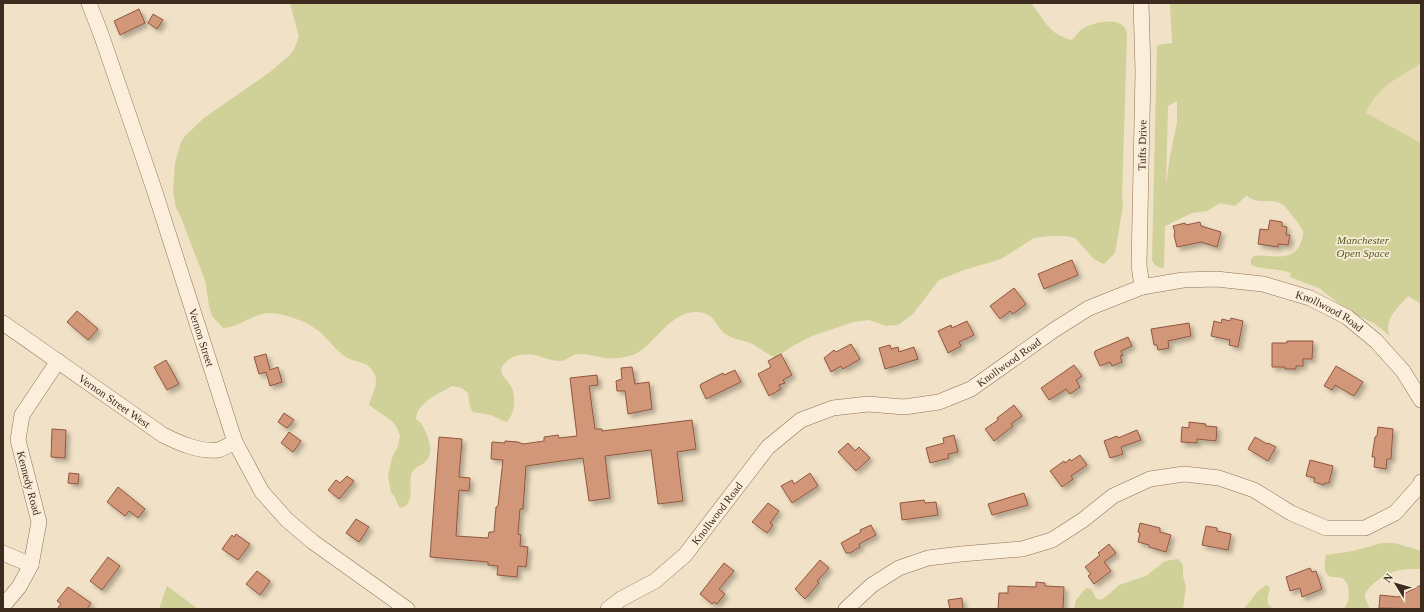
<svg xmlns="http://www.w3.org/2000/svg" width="1424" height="612" viewBox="0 0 1424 612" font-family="Georgia,serif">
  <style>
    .farmland { fill: #e8dab2 }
    .green { fill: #cfd198; fill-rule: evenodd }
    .building { fill: #d29679; stroke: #90573e; filter: url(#shadow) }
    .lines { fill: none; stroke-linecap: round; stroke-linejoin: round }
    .minor-casing { stroke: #8f715a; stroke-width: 16 }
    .minor { stroke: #fbeeda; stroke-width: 15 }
    .labels { text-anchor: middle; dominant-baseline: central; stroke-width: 3.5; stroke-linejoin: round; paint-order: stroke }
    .street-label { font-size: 11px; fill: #3e2b1f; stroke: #f8ebd6 }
    .park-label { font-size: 11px; font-style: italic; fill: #535c24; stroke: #f8ebd6 }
  </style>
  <defs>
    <filter id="shadow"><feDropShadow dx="3.5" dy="3.5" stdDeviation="2" flood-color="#0004"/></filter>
  </defs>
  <rect width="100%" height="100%" fill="#f1e1c6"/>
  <polygon class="farmland" points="1421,63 1421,148 1364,118 1370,104 1381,89 1396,78"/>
  <g class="green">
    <path d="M290 3H1031C1045 20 1047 33 1071 40 1076 38 1077 32 1082 29 1094 22 1123 15 1127 33L1122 198 1123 206 1115 253 1104 264 1101 263 1094 259 1075 238 1067 236H1052L1034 238 1001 259 964 270 939 280 913 314 898 325 886 326 869 320 853 322 812 336 791 347 776 358C766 354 759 347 750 343 742 340 733 339 727 335 714 327 717 313 697 312 672 311 657 340 639 352 632 356 622 358 615 358 604 360 591 353 579 354 572 354 567 361 560 361 553 361 545 358 539 356 529 353 512 354 505 363 495 373 508 379 512 388 516 399 515 415 506 422L491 415 473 412 470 407 468 393 462 388 452 386C440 393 417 402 416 419 418 421 421 422 422 425 428 435 436 454 424 463 420 466 415 467 412 472 407 483 417 505 400 508L398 505 395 497 391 493 388 475 392 458 398 446 400 436 397 428 393 422 369 405C371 395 380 383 374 373 366 359 357 364 346 357 336 351 329 340 320 332 310 323 286 314 272 313 254 312 241 327 223 328L212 316 209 306 205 280 180 215 176 208 173 192 175 163 181 142 185 136 204 118 270 72 289 56 294 49 299 37Z"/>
    <path d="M1170 3H1421V63C1399 78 1377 86 1366 113L1421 143V304L1408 296C1399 307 1382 320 1390 336L1375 324 1347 310 1319 288 1290 277 1291 273C1278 268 1263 270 1251 265V259L1254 256C1266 254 1281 260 1293 253 1299 250 1304 237 1303 231 1302 227 1286 207 1282 204 1270 197 1260 206 1247 196L1245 197 1235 206 1220 203 1207 211 1192 213 1165 226 1164 268C1157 268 1154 265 1152 260L1157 45 1172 43ZM1177 101V123L1170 156 1166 185 1168 106Z"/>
    <path d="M1382 543H1395L1421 551V569C1412 569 1404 569 1396 571 1386 574 1365 586 1365 597 1366 601 1368 605 1370 609H1343C1345 607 1347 604 1348 601 1350 594 1349 581 1342 578 1337 576 1331 579 1327 574 1323 569 1325 561 1326 555L1353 551Z"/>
    <polygon points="1178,559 1183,565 1183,576 1186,586 1183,609 1074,609 1076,600 1086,588 1091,589 1096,598 1101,600 1108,595 1119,585 1146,576 1165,561"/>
    <path d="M1266 585H1267L1270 588C1268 598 1264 601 1273 609H1244L1258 591Z"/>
    <polygon points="167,586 198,609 159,609"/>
  </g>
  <g class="building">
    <polygon points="139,9 145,23 120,35 114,21"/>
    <polygon points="153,14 163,20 157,29 148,23"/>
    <polygon points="1270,220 1282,222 1282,226 1287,227 1286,235 1290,235 1288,245 1278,244 1278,247 1258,244 1260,229 1268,230"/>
    <polygon points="1200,222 1201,226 1221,232 1217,247 1201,242 1177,247 1174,235 1175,232 1173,226 1185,223 1186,225"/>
    <polygon points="1072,260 1078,275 1044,289 1038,274"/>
    <polygon points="1014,288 1026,304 1013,314 1010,311 1000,319 990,306"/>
    <polygon points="77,311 98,329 88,340 67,322"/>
    <polygon points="1231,318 1243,321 1238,347 1229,345 1230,340 1211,336 1214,321 1221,323 1222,319 1230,321"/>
    <polygon points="967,321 974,335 959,342 961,346 948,353 938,331 951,325 952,328"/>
    <polygon points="1189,323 1191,336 1168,341 1169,348 1158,350 1157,345 1154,345 1151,329"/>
    <polygon points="1128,337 1132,346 1121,351 1123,355 1120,356 1122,362 1112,366 1110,362 1100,366 1094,353 1095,353 1095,351"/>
    <polygon points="1287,341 1313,341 1312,359 1303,359 1303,366 1296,366 1296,369 1285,369 1285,367 1272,367 1272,343 1287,343"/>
    <polygon points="851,344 860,359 843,369 841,366 831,372 824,358 834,350 836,352"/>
    <polygon points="890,345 891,349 898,347 899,352 914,347 918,359 885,369 879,348"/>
    <polygon points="266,354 270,370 278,367 282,382 270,386 266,372 259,374 254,357"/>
    <polygon points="781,354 792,375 783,380 785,383 779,385 781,389 769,396 758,374 771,367 768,361"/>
    <polygon points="166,360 179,384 167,390 154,367"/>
    <polygon points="1074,365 1082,376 1076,380 1080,387 1070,394 1066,389 1049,400 1041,388"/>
    <polygon points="1336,366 1363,382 1354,396 1335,385 1332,390 1324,386"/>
    <polygon points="632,367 635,384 649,382 652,409 628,414 625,391 617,391 616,381 622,379 621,368"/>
    <polygon points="735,370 741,382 706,399 700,386 701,384 723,373 724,375"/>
    <polygon points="597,375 598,385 589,386 595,429 602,429 602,431 692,420 696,449 677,452 683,501 658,504 651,450 605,456 610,498 589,501 583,458 526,466 523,509 520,509 518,534 521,535 520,546 528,547 526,567 518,566 517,577 497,575 498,566 488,565 488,562 430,557 439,437 462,439 459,477 470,478 469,491 459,490 456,536 488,538 489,532 494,532 496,507 498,506 503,460 491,459 492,442 505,443 505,441 518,442 523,444 544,441 544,437 558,435 559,438 577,436 570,378"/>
    <polygon points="1014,405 1022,416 1011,424 1013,426 994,441 985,429 998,420 997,418"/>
    <polygon points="284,413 294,420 287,428 278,422"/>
    <polygon points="1189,422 1206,424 1205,426 1217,427 1216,441 1197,439 1197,443 1181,442 1182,427 1189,428"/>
    <polygon points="1378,427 1393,429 1391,459 1387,459 1386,469 1374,467 1375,457 1372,457 1375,437 1377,436"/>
    <polygon points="52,429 66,430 65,458 51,457"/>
    <polygon points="1137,430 1141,440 1121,447 1123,454 1110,458 1104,441 1117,436 1118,438"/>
    <polygon points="289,432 301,441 293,452 281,443"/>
    <polygon points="954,435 958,452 948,454 949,458 930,463 926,448 944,443 943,438"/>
    <polygon points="1255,437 1267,444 1268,443 1276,447 1268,461 1248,449"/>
    <polygon points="848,443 855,451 859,447 870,458 856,471 838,452"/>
    <polygon points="1080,455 1087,465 1071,476 1073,479 1062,487 1050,471 1064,461 1065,463 1070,459 1071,461"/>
    <polygon points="1310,460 1333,466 1329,483 1325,483 1324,485 1314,482 1315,478 1306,476"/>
    <polygon points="69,473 79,474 78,484 68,483"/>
    <polygon points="810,473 818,486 792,503 781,486 792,480 794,484"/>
    <polygon points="347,476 354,481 339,499 328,490 336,480 340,483"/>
    <polygon points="118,487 145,509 138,518 129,511 125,516 107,502"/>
    <polygon points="1024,493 1028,505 992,515 988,504"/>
    <polygon points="924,500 925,503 936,502 938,515 902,520 900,503"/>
    <polygon points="768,503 779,511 770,523 773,525 767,533 752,522"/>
    <polygon points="356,519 369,527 359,542 346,533"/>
    <polygon points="1140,523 1160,528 1160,532 1171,535 1166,552 1149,547 1149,545 1138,542 1140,533 1138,532"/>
    <polygon points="871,525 876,535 859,544 860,547 850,553 846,553 841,543 861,532 860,530"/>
    <polygon points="1206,526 1217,528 1217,531 1231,534 1228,550 1202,545"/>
    <polygon points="236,534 250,544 238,560 222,549 232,535 234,537"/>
    <polygon points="1109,544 1116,553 1104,562 1111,571 1094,584 1088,576 1091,574 1085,567 1100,555 1098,553"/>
    <polygon points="108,557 120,566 102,590 90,581"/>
    <polygon points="820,560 829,568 817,581 819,583 805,599 795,589"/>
    <polygon points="724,563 734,571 719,589 725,594 717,604 714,602 712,604 700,594"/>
    <polygon points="1310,568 1312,572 1316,571 1322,589 1302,597 1300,588 1290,591 1286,577"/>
    <polygon points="257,571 270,581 260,595 246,584"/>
    <polygon points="1036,582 1045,583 1045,586 1064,587 1063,609 998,609 999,593 1008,593 1008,586 1036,587"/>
    <polygon points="1421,585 1421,609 1379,608 1380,595 1398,597"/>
    <polygon points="68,587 91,603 87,609 57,609 61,604 57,601"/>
    <polygon points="962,598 963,609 950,609 948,600"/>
  </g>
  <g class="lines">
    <defs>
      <g id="minor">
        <path id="s1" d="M89 3 102 37 154 189 235 442 262 492 287 520 313 542 407 609"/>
        <polyline points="1141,3 1143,72 1139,265 1142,287"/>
        <path id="s2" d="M3 323 163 435C179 443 199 452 218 450 223 449 230 444 235 442"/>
        <polyline points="3,553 31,565"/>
        <polyline points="3,606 19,587 31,565 39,522 18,440 22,415 58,361"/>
        <path id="s3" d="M608 609 621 599 655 581 685 555 768 447 801 420 833 408 868 404 904 407 939 402 971 389 1054 330 1089 308 1142 287 1183 280 1216 279 1263 284 1310 298 1347 317 1376 341 1403 371 1421 400"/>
        <polyline points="846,609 872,585 899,568 928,558 961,554 1022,549 1052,540 1083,520 1113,496 1150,479 1184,474 1219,478 1254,490 1291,513 1326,528 1365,528 1395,513 1420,485 1421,482"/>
      </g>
    </defs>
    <use href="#minor" class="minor-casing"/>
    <use href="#minor" class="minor"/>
  </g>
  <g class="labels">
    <g class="street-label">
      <text transform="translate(1142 145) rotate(-89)">Tufts Drive</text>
      <text stroke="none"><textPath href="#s3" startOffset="843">Knollwood Road</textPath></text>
      <text stroke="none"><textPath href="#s1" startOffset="353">Vernon Street</textPath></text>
      <text stroke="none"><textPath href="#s3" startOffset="495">Knollwood Road</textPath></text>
      <text stroke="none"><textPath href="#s2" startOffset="136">Vernon Street West</textPath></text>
      <text transform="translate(29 483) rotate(75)">Kennedy Road</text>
      <text stroke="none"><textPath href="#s3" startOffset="147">Knollwood Road</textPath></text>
    </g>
    <g class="park-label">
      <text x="1363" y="240">Manchester<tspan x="1363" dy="13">Open Space</tspan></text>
    </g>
  </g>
  <rect width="1424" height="612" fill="none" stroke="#3e2b1f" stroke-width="8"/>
  <g transform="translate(1396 584) rotate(307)" stroke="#f8ebd6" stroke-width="3" paint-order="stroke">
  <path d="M0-3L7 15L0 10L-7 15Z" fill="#3e2b1f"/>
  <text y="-6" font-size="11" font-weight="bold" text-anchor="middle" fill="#3e2b1f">N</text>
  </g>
</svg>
